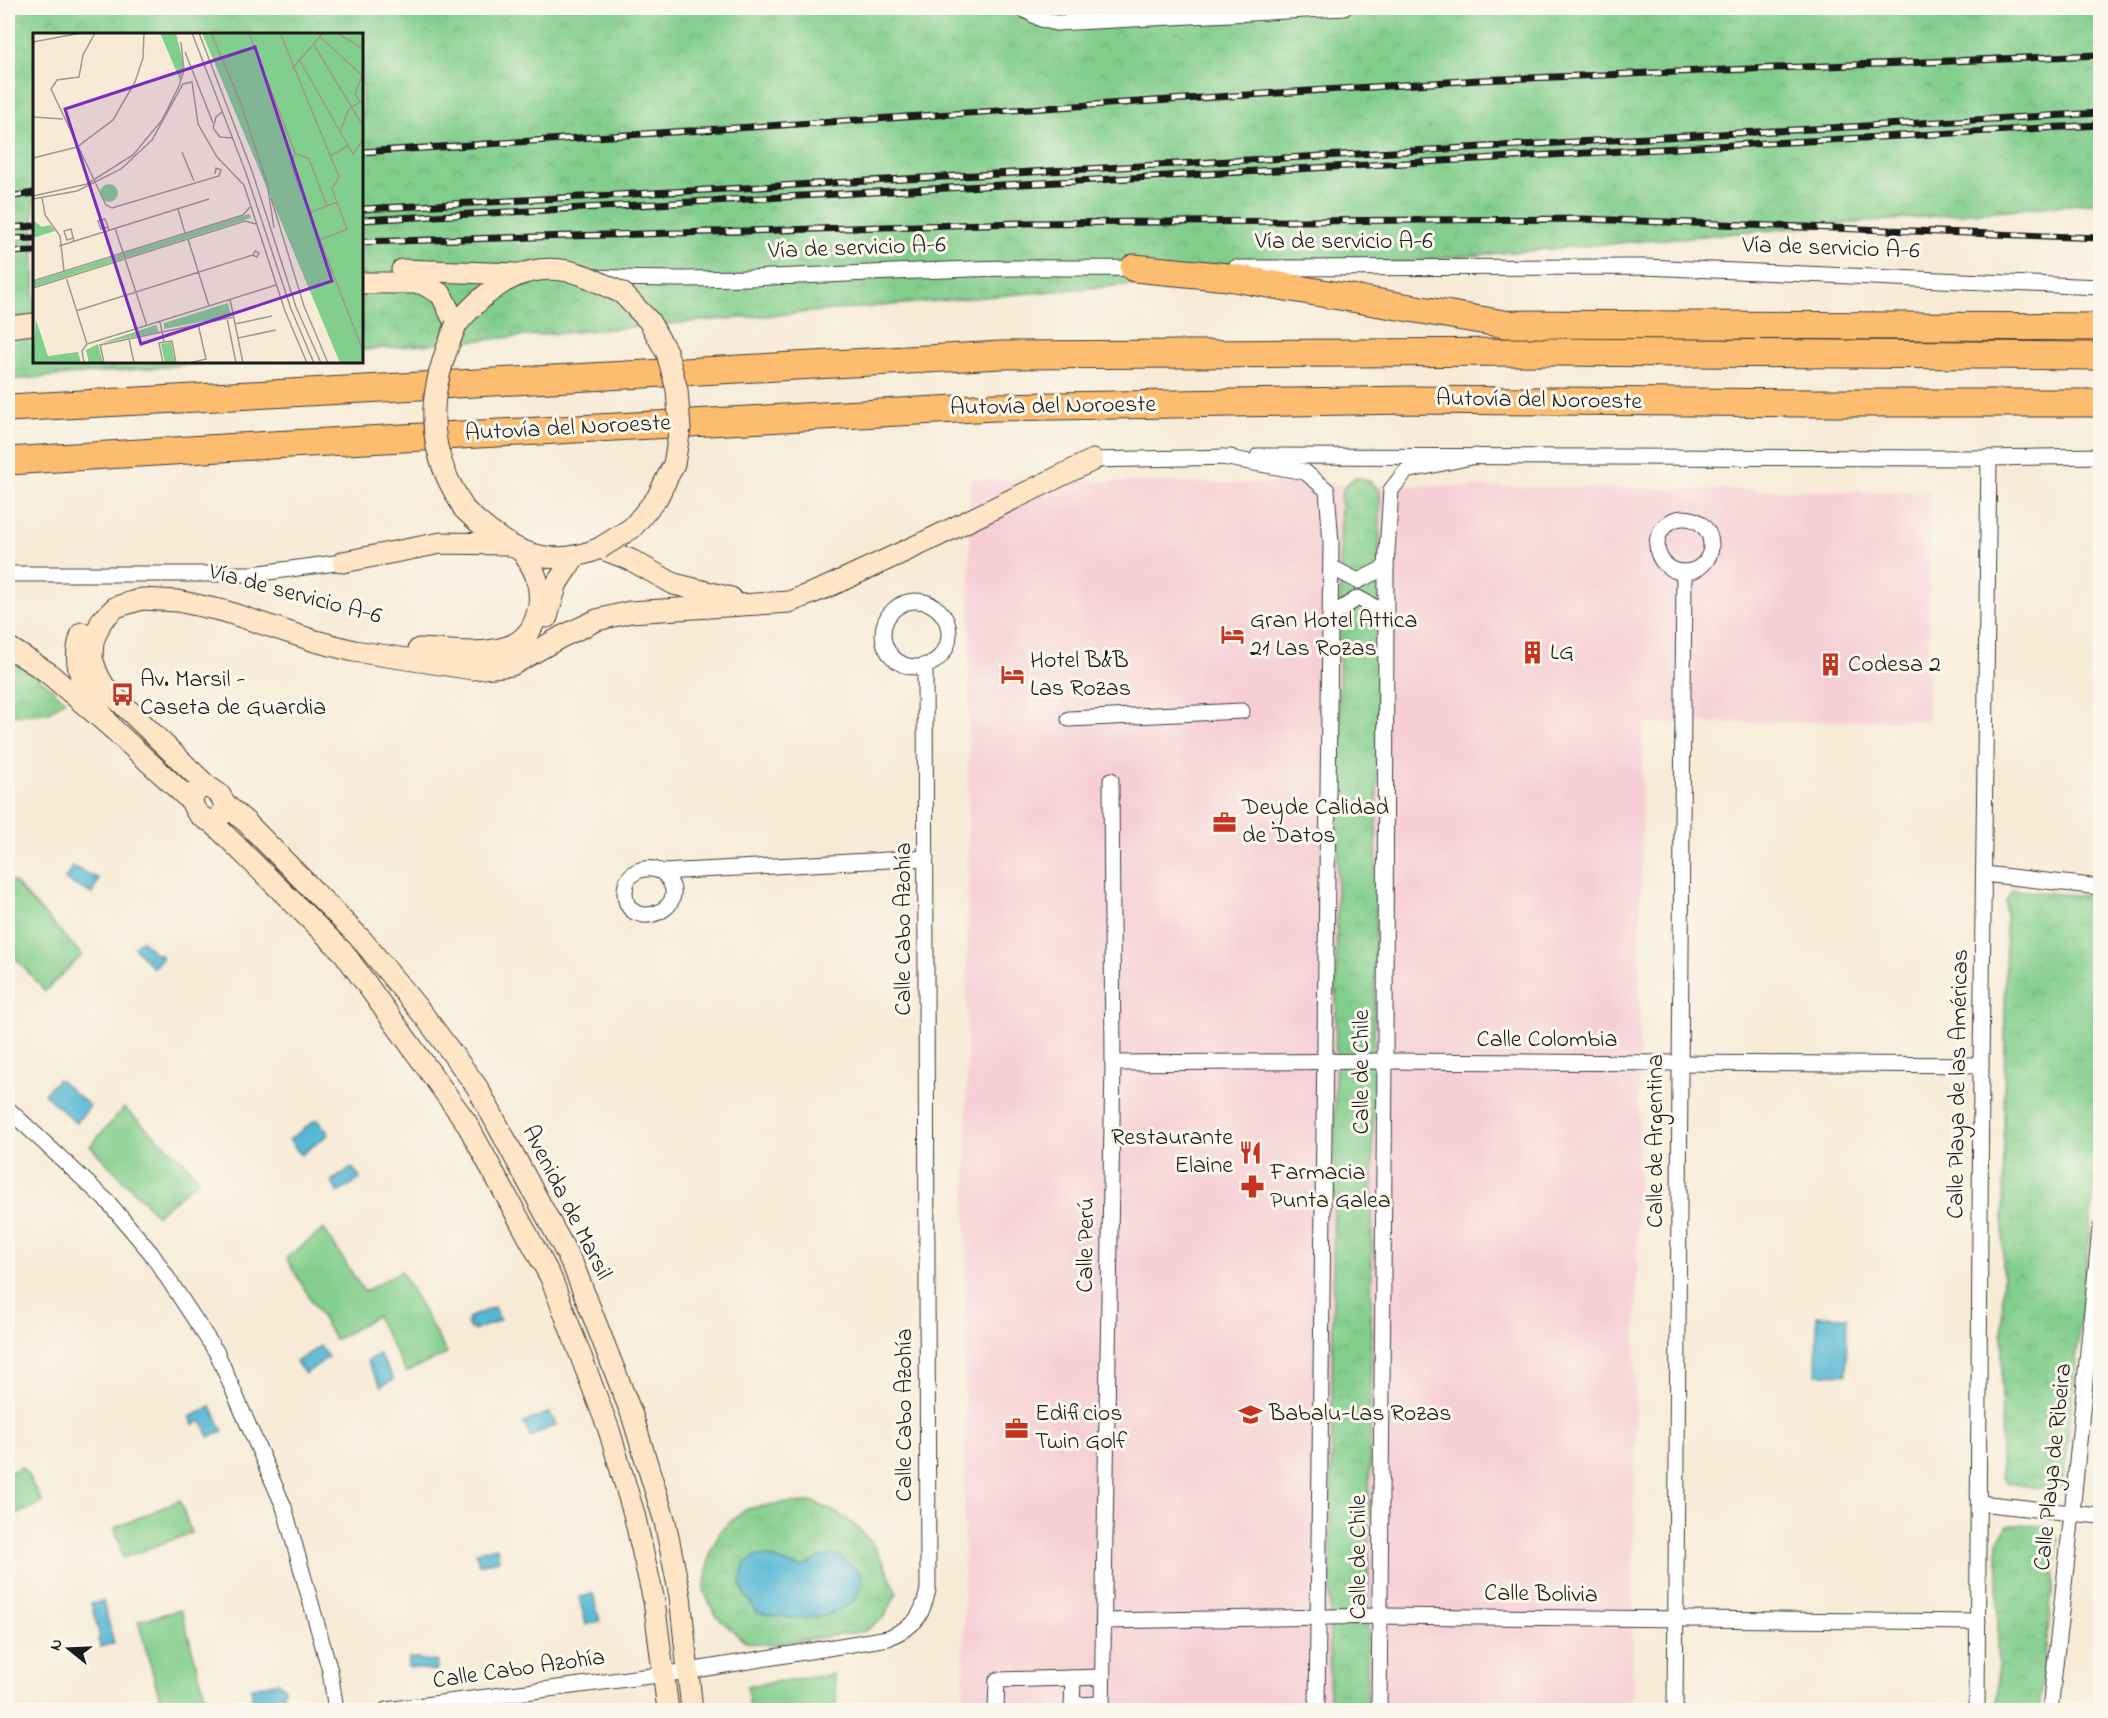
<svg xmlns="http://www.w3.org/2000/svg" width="2108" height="1718" viewBox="0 0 2108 1718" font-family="'Indie Flower',sans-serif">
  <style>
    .built { fill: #f6cfd6 }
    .park { fill: url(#park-crowns); stroke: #4f7554; stroke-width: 1.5 }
    .pitch { fill: #82ce8c; stroke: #4f7554; stroke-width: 1.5 }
    .water { fill: #55b7d4; stroke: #386a78; stroke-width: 1.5 }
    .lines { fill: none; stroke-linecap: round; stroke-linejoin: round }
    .street-casing { stroke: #3d3b38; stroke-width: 17 }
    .secondary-casing { stroke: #3d3b38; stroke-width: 23 }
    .highway-casing { stroke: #3d3b38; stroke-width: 29 }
    .street { stroke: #fff; stroke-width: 15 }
    .secondary { stroke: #fee5c5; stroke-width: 21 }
    .highway { stroke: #fcbd6f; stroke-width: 27 }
    .rail-casing { stroke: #1c1c1c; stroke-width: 7 }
    .rail { stroke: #fbf7ec; stroke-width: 4.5; stroke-dasharray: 14; stroke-linecap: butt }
    .secondary-bridge-casing { stroke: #3d3b38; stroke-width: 23; stroke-linecap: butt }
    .secondary-bridge { stroke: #fee5c5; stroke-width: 21 }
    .labels { text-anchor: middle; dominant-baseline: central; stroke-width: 6; stroke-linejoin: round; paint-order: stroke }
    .street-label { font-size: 24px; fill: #1c1c1c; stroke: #fbf7ec }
    .poi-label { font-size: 24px; fill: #1c1c1c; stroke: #fbf7ec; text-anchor: start }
    .inset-road { fill: none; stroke: #9f988c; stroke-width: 1.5 }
    .view { fill: #7b2cbf; fill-opacity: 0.15; stroke: #7b2cbf; stroke-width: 3 }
    .inset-edge { fill: none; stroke: #1c1c1c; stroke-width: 3 }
  </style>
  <defs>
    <pattern id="park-crowns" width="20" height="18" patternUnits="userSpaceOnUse" patternTransform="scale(1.5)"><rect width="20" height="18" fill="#82ce8c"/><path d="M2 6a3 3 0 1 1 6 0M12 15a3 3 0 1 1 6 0" fill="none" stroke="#70b078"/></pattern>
  </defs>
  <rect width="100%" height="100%" fill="#fbf7ec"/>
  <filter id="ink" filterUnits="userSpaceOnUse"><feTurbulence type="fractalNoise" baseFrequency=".0167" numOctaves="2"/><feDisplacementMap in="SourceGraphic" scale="12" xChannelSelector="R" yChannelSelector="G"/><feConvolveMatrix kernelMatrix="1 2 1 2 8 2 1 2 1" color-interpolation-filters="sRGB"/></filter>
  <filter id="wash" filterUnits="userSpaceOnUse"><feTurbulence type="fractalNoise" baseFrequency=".008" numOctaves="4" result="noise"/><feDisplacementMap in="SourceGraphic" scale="24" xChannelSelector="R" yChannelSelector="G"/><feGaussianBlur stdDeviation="1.35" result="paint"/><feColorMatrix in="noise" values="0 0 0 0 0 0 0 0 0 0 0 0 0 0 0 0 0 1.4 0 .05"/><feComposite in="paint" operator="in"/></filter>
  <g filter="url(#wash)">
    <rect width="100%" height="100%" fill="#f7ebd7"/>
    <polygon class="built" points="970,480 1930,492 1928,720 1643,724 1632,1710 963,1710"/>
    <g class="park">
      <polygon points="8,8 2100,8 2100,202 362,350 362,34 34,34 34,362 223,362 8,380"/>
      <path d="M1354 478C1367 478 1372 482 1380 492L1367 1710H1329L1341 494 1346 485Z"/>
      <polygon points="8,657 24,666 65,700 48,713 8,716"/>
      <polygon points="2013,890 2100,897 2100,1133 2063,1485 2055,1490 2027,1486 2009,1483 2001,1477 2006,901"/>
      <path d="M814 1502C825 1508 837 1512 847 1519 874 1538 885 1564 897 1593L884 1617 865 1631 772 1645 745 1642 715 1615 704 1590 710 1553 721 1530 746 1509 781 1503Z"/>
      <polygon points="2021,1524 2049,1527 2058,1539 2039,1710 1998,1710 1998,1541 2008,1526"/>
    </g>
    <g class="pitch">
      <polygon points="13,881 82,955 45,991 8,950 8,885"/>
      <polygon points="124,1108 185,1162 199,1179 157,1215 90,1146"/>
      <polygon points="324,1229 364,1292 401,1271 447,1354 406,1372 376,1316 335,1340 286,1258"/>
      <polygon points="21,1467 26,1472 42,1502 8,1519 8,1474"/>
      <polygon points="180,1500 191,1533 123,1558 115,1528"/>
      <polygon points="181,1610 209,1710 163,1710 138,1621"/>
      <polygon points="833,1674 838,1710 750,1710 747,1686"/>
    </g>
    <g class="water">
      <polygon points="72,866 99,879 92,894 65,880"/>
      <polygon points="142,940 155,954 160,954 162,956 162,959 153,968 134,947"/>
      <polygon points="58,1079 90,1106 76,1123 44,1094"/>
      <polygon points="317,1119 329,1134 301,1155 289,1140"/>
      <polygon points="352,1168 357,1172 360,1179 338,1193 331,1181"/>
      <polygon points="494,1307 500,1320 474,1331 473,1328 470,1329 467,1323 470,1322 468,1318"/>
      <polygon points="1817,1316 1847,1317 1846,1375 1816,1374"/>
      <polygon points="320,1346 328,1357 305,1374 296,1362"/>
      <polygon points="379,1354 394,1379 381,1386 367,1361"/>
      <polygon points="211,1407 223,1431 209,1437 202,1421 193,1425 190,1417"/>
      <polygon points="550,1412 556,1425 530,1437 524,1423"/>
      <polygon points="497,1547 499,1560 479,1565 476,1552"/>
      <path d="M839 1555 862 1575C864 1604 831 1618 805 1618 789 1619 773 1615 757 1613L740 1585 744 1564 756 1556H767L794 1566 803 1567 823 1556Z"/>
      <polygon points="593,1594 600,1621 586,1625 579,1597"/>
      <polygon points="103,1601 114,1643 100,1647 98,1639 100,1637 91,1604"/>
      <polygon points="409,1658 438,1662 436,1671 408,1667"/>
      <polygon points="278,1682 285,1688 282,1697 253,1703 251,1688"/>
    </g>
  </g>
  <g filter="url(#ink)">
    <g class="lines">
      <defs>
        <g id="street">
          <polyline points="1021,8 1041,19 1056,23 1344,8"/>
          <polyline points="1235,268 1645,267 2100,287"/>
          <path d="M596 277C737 284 876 270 1016 268 1057 267 1098 269 1139 268"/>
          <polyline points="1258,456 1989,458 2100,456"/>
          <polyline points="1222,457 1305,472 1327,490 1331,543 1317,1710"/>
          <polyline points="1093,460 1231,457"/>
          <circle cx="1684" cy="545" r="27"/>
          <polyline points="1331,567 1358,581 1386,567"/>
          <polyline points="8,574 253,574 343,562"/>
          <circle cx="916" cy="634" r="33"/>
          <polyline points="1330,616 1358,598 1386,613"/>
          <polyline points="1069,719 1242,711"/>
          <path d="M662 872C701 908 625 937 625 892 625 871 645 864 662 872L926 858"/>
          <polyline points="1984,874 2100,887"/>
          <polyline points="1113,1063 1385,1061 1981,1065"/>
          <polyline points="8,1109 108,1202 151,1253 217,1353 284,1507 330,1671 336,1710"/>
          <polyline points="1979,1503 2100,1516"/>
          <polyline points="1104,1621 1381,1616 1978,1622"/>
          <polyline points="1072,1705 1102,1704"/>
          <path d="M386 1710 689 1671 888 1638C915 1625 921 1620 928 1590L925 665"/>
          <polyline points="996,1710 997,1680 1103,1677"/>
          <polyline points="1072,1710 1073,1678"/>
          <polyline points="1102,1710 1113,1063 1111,780"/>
          <polyline points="1379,1710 1385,1061 1386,567 1391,490 1406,471 1476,456"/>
          <polyline points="1675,1710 1684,572"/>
          <polyline points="1977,1710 1981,1065 1989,458"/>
          <polyline points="2050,1710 2072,1513 2100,1229"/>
        </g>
        <g id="secondary">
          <polyline points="402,270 517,274"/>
          <path d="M362 283H421L441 294 456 325C491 283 532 255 588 277"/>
          <polyline points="8,327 34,324"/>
          <path d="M464 509C503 547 545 573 600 548L631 560 674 584 731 598"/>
          <polyline points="343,562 441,543 506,544"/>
          <polyline points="547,617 557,583 575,556"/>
          <path d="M82 633C67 671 92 699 112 728"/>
          <polyline points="8,647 47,672 112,728 192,802"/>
          <path d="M419 649C447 650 480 656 507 647 536 638 545 603 536 577 534 569 528 560 523 553"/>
          <path d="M207 786C182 792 192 816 212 822L344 953 466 1122 551 1278 609 1430 634 1514 654 1601 668 1710"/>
          <polyline points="226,805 246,822 362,940 425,1017 477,1087 573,1265 632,1415 665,1522 680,1596 692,1710"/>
          <polyline points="212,822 220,817 226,805 219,794 207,786 117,699 104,686 97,673 92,658 93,641 102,620 116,607 142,599 178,601 224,611 315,641 354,651 473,669 512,665 561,637 597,620 630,612 789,602 825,588 929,540 1093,460"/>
        </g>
        <g id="highway">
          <polyline points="1134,268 1228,277 1504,324 2100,327"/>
          <polyline points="8,408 1001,355 1551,352 2100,356"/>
          <polyline points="8,461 271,445 995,407 1410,400 1810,403 2100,403"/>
        </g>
      </defs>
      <use href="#street" class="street-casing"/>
      <use href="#secondary" class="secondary-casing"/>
      <use href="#highway" class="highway-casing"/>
      <use href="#street" class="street"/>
      <use href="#secondary" class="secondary"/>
      <use href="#highway" class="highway"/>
      <defs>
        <g id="rail">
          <polyline points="362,152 1479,80 2100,55"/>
          <polyline points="8,197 34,193"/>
          <polyline points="362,209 2100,113"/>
          <polyline points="362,220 2100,125"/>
          <polyline points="8,228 34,226"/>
          <polyline points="8,239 34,238"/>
          <polyline points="362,242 1021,223 1585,219 2100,238"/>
          <polyline points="8,252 34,251"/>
        </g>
      </defs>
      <use href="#rail" class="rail-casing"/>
      <use href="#rail" class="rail"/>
      <defs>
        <g id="secondary-bridge">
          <polyline points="588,277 622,293 649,321 667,353 677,390 680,428 674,464 657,498 632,528 600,548"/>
          <path d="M456 325C435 376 423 423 447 477 452 488 458 498 464 509"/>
        </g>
      </defs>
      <use href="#secondary-bridge" class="secondary-bridge-casing"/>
      <use href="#secondary-bridge" class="secondary-bridge"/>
    </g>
  </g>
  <defs>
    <symbol id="hotel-bare" viewBox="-9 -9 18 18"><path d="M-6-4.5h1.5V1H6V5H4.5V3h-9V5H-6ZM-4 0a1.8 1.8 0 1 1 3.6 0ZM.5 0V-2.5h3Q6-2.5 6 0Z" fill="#c8321e" stroke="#fbf7ec" stroke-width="2.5" paint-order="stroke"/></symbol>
    <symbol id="building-bare" viewBox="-9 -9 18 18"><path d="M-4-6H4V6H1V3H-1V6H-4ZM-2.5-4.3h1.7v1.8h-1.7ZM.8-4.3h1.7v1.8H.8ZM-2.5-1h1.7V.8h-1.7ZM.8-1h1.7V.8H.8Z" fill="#c8321e" stroke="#fbf7ec" stroke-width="2.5" paint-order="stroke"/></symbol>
    <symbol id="bus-bare" viewBox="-9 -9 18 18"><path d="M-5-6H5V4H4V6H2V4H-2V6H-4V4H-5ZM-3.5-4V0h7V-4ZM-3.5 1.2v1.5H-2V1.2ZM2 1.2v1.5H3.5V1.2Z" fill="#c8321e" stroke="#fbf7ec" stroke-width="2.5" paint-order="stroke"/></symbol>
    <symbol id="office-bare" viewBox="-9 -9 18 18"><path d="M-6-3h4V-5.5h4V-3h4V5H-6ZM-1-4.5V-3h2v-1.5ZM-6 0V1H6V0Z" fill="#c8321e" stroke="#fbf7ec" stroke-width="2.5" paint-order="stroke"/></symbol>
    <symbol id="restaurant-bare" viewBox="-9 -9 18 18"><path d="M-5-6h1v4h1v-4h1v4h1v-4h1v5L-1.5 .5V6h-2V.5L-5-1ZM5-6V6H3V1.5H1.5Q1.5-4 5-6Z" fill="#c8321e" stroke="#fbf7ec" stroke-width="2.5" paint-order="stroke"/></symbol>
    <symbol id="pharmacy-bare" viewBox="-9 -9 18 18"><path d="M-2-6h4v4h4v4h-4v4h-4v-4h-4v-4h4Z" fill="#c8321e" stroke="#fbf7ec" stroke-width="2.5" paint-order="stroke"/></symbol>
    <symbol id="school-bare" viewBox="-9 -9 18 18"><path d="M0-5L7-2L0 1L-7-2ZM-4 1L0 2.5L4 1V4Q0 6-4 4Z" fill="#c8321e" stroke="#fbf7ec" stroke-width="2.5" paint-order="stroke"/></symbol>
  </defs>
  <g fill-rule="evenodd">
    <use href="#hotel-bare" x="1216" y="618" width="33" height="33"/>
    <use href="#building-bare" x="1516" y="636" width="33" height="33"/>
    <use href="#building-bare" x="1814" y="648" width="33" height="33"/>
    <use href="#hotel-bare" x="996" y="658" width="33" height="33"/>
    <use href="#bus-bare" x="106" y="678" width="33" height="33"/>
    <use href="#office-bare" x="1208" y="806" width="33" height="33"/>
    <use href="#restaurant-bare" x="1234" y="1136" width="33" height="33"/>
    <use href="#pharmacy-bare" x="1236" y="1170" width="33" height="33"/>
    <use href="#school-bare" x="1234" y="1398" width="33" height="33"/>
    <use href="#office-bare" x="1000" y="1412" width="33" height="33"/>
  </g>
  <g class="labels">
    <g class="street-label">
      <text x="1344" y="242">Vía de servicio A-6</text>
      <text transform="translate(857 249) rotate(-2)">Vía de servicio A-6</text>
      <text transform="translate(1831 249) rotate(2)">Vía de servicio A-6</text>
      <text transform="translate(1539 401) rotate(1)">Autovía del Noroeste</text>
      <text transform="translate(1053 407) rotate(-1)">Autovía del Noroeste</text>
      <text transform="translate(568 429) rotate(-3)">Autovía del Noroeste</text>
      <text transform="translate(295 595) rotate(15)">Vía de servicio A-6</text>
      <text transform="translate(904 929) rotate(-90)">Calle Cabo Azohía</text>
      <text x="1547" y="1040">Calle Colombia</text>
      <text transform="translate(1362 1072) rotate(-90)">Calle de Chile</text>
      <text transform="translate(1959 1084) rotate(-89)">Calle Playa de las Américas</text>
      <text transform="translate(1656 1141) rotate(-90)">Calle de Argentina</text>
      <text transform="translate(566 1203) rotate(63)">Avenida de Marsil</text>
      <text transform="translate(1087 1245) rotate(-89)">Calle Perú</text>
      <text transform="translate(905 1415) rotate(-90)">Calle Cabo Azohía</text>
      <text transform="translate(2054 1467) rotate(-84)">Calle Playa de Ribeira</text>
      <text transform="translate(1359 1557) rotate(-90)">Calle de Chile</text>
      <text transform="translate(1541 1595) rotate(1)">Calle Bolivia</text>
      <text transform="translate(519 1670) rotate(-8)">Calle Cabo Azohía</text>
    </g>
    <g class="poi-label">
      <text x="1250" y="621">Gran Hotel Attica<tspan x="1250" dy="28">21 Las Rozas</tspan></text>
      <text x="1550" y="653">LG</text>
      <text x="1030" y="661">Hotel B&amp;B<tspan x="1030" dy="28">Las Rozas</tspan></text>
      <text x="1848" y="665">Codesa 2</text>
      <text x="140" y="680">Av. Marsil -<tspan x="140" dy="28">Caseta de Guardia</tspan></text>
      <text x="1242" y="808">Deyde Calidad<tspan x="1242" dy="28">de Datos</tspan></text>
      <text x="1233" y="1138" text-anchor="end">Restaurante<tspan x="1233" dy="28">Elaine</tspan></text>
      <text x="1270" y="1173">Farmacia<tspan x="1270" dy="28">Punta Galea</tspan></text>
      <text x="1035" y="1414">Edificios<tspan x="1035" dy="28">Twin Golf</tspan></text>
      <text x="1269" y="1414">Babalu-Las Rozas</text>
    </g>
  </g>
  <g transform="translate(33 33)">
    <rect width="330" height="330" fill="#f7ebd7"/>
    <path d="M0 187 9 194 17 192 22 198 0 205ZM3 287 15 323 45 319 48 330H0Z" fill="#82ce8c"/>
    <path d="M127 0H143L151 32 147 47ZM169 0H330V330H307ZM67 160a9 9 0 1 1 18 0a9 9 0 1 1-18 0ZM216 181 218 185 0 254V249ZM195 270 198 283 131 296V290ZM123 292 126 299 69 310H68ZM138 309 142 330H132L128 311ZM65 311 70 330H56L53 317Z" fill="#82ce8c"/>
    <path class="inset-road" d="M62 0 50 22 46 44 24 47 18 56 73 172 79 175 186 143 188 137 183 135 182 141M159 0 213 140 258 276 281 330M166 0 219 138 263 274 288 330M178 0 207 68 234 150M216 0 262 120M247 0 306 144 299 156 314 196 287 207M304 0 330 16M287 4 330 43M0 9 48 0M281 12 330 93M152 19 180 90M267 28 320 121 330 106M259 36 290 0M327 69 322 61 330 41M190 78 183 84 180 95 187 104 199 105M0 84 30 86M307 98 316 76 330 67M149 119 161 148M262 120 258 132 330 318M262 120 276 126 294 173M297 123 315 113M0 125 44 114 80 87 102 49 110 25 111 0M234 150 241 195M0 163 54 151 100 122 129 87 146 53 151 37 148 9M9 164 12 182 27 203 31 238M238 165 271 273 295 330M0 166 44 158 88 136 119 107 150 51 159 49 165 91 184 124 211 152 252 278 274 330M145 176 152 200M276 180 304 169M75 194 68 196 65 188 72 186 75 194 76 197M82 195 114 293M40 205 34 207 31 198 38 196 41 208M155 206 176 273M26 213 176 166M33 244 54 311M0 248 210 182 217 174M0 255 212 188 223 191M197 266 210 330M43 278 220 222 222 218 226 220 224 224 220 222M194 285 203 330M127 288 131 309M202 291 239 283M205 305 243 297M96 306 101 330M131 309 139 308 143 330M54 311 243 252M67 311 71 330M67 312 201 284M51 330 49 318 54 311M130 330 126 310 131 309M156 330 173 326 165 291"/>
    <path class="view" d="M222 14 299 248 108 311 32 76Z"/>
    <rect width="330" height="330" class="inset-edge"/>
  </g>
  <rect width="2108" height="1718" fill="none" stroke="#fbf7ec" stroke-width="30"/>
  <g transform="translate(69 1649) rotate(288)" stroke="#fbf7ec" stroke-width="4.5" paint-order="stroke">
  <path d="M0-4.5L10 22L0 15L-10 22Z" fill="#1c1c1c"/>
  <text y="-9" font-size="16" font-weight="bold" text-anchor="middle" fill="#1c1c1c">N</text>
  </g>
</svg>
